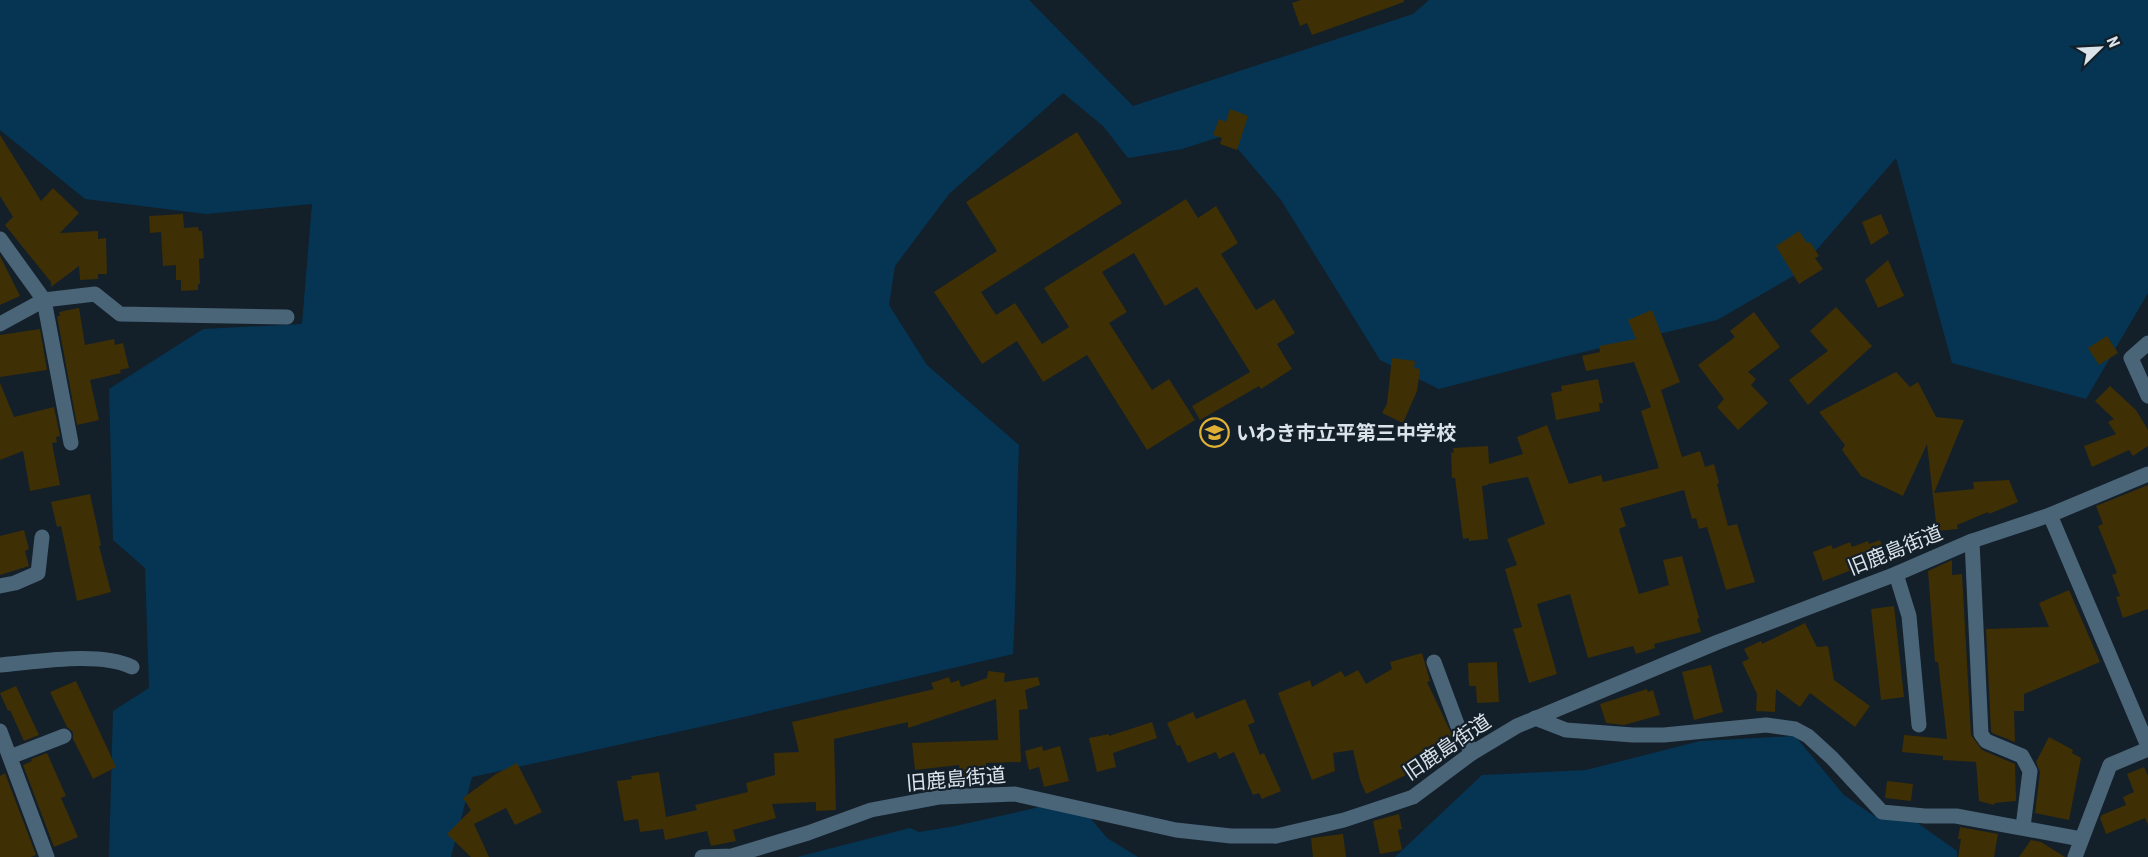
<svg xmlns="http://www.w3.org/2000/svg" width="2148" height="857" viewBox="0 0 2148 857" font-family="'Roboto Condensed','Noto Sans JP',sans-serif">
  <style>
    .green { fill: #063553 }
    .building { fill: #3f2f05 }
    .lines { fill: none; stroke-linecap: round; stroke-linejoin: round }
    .minor { stroke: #4a6478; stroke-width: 15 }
    .tertiary { stroke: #4a6478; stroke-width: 15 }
    .labels { text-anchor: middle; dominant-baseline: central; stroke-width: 4.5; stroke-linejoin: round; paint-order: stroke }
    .poi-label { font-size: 20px; font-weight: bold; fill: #dbe3ea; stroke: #131f29; text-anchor: start }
    .street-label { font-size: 20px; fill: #dbe3ea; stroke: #131f29 }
  </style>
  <rect width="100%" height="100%" fill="#131f29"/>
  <g class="green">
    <path d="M0 0H1029L1133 106 1413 14 1429 0H2148V293L2086 399 1952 363 1896 158 1795 275 1717 320 1563 357 1439 389 1380 360 1281 200 1226 135 1182 149 1128 158 1103 126 1063 93 949 194 895 266 889 305 927 365 1019 445C1016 515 1017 584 1013 654L709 725 472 777 451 857H109L113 711 149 688 145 568 113 540 109 389 203 329 302 324 312 204 206 214 85 199 0 130Z"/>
    <polygon points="1795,736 1844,795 1874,816 1909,817 1957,851 1957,857 1395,857 1482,775 1586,770 1700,741"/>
    <polygon points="1056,802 1086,813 1107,838 1138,857 797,857 910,828 919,832 955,826 1031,809"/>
  </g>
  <g class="building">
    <polygon points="1301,0 1404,0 1404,2 1312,35 1307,23 1300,26 1292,3"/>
    <polygon points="1230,109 1248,116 1237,150 1220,144 1222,138 1213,135 1219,119 1226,122"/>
    <polygon points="1077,132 1122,203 981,292 996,315 1015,303 1042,344 1069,327 1044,288 1186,199 1198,218 1216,206 1238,243 1221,254 1256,310 1274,299 1295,333 1277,344 1292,369 1261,389 1259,386 1200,420 1192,406 1250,372 1197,287 1165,306 1134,253 1102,272 1127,312 1109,323 1152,390 1169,379 1195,420 1147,450 1087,355 1043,382 1017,341 982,364 934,292 997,251 966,202"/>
    <polygon points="0,135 41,201 53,188 79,213 60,233 98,231 98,239 106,238 107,274 98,274 98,279 80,280 79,266 51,287 51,282 5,225 13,217 0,196"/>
    <polygon points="183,214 184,228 198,227 199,231 202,231 204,258 199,259 200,284 198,284 198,290 181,291 181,280 176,280 176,265 163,266 161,232 150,233 149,216"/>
    <polygon points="1881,214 1889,233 1871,245 1862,222"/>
    <polygon points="1799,231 1807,243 1810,242 1819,256 1815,258 1823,269 1799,284 1776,246"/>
    <polygon points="0,256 20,296 0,305"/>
    <polygon points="1888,260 1904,296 1878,308 1865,280"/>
    <polygon points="1836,307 1872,346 1808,405 1789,380 1828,351 1810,331"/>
    <polygon points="79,308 85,345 114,339 115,345 123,343 129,368 120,370 121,373 90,380 99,420 77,425 57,316 60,316 59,312"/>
    <polygon points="1652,310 1680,382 1661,390 1682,457 1700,451 1705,467 1714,464 1719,483 1717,484 1728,526 1737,524 1755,582 1726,590 1707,527 1699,529 1696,518 1692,519 1684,490 1620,508 1626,526 1619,529 1639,594 1669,585 1663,560 1682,556 1699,618 1697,619 1701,632 1654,644 1655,648 1636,654 1633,646 1588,658 1570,594 1537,604 1557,674 1529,683 1513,629 1522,627 1505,569 1517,565 1507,539 1545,524 1528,477 1488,484 1488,485 1482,486 1488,539 1469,541 1469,538 1463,539 1455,478 1452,478 1451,453 1454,452 1453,448 1488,446 1489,464 1523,454 1517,437 1547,425 1569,484 1601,475 1603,482 1659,468 1641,411 1651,407 1634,362 1586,371 1582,356 1600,352 1599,346 1636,339 1628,320"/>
    <polygon points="1754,312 1780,347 1748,372 1756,379 1751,385 1768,403 1738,430 1717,407 1724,399 1698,365 1735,337 1730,331"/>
    <polygon points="40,329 47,370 0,377 0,335"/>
    <polygon points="2107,336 2118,353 2099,365 2088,348"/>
    <polygon points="1392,358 1415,361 1414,368 1420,369 1417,391 1403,423 1382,413 1387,404"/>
    <polygon points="1896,372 1910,387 1918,382 1936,417 1964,420 1934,493 1974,489 1973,482 2009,480 2018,502 1989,514 1988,512 1957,525 1958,529 1937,531 1927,444 1903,496 1861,476 1842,450 1845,445 1819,412"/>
    <polygon points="1598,379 1603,403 1599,403 1600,411 1556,420 1551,393 1562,391 1561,386"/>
    <polygon points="0,383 14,417 54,407 60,436 56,437 57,442 52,443 60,485 30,491 23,451 0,460"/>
    <polygon points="2110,386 2136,410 2148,430 2148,446 2133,456 2129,450 2092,467 2084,446 2116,434 2108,422 2114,419 2095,401"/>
    <polygon points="2148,485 2148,609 2123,618 2116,597 2120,596 2112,575 2117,573 2098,526 2103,524 2096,506"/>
    <polygon points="90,494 101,545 99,546 111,592 77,601 61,526 57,527 51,502"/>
    <polygon points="24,530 29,549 25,551 29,566 0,575 0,536"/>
    <polygon points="1880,540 1886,557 1823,581 1813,552 1831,545 1833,549 1850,542 1852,547 1868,541 1869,544"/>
    <polygon points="1952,560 1952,575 1962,574 1971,735 1982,750 2015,764 2016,801 1995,803 1994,805 1979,801 1976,762 1943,760 1943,756 1902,752 1904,735 1947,739 1938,662 1935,662 1928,571"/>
    <polygon points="2069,590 2100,662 2024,694 2024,711 2014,711 2015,742 1992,733 1991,731 1986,629 2049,627 2039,603"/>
    <polygon points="1894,606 1904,697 1881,700 1871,609"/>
    <polygon points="1805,623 1817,647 1828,646 1834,680 1870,706 1855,727 1810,693 1800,707 1776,689 1775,712 1756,711 1757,694 1742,662 1749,659 1744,649 1761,641 1762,644"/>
    <polygon points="1422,653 1430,681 1427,682 1453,737 1414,756 1421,768 1366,794 1360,780 1353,750 1333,753 1335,771 1312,780 1278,693 1310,680 1312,687 1341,671 1345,677 1358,670 1366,684 1392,669 1390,662"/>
    <polygon points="1497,662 1499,702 1477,703 1476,686 1469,686 1468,663"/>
    <polygon points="1711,665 1723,712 1694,720 1682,672"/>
    <polygon points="988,671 1005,673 1004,682 1038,677 1040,685 1025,690 1028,709 1019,710 1021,762 986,763 986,777 960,778 959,765 915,770 912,743 998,740 996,699 908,728 908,722 834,739 836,810 816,811 816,802 772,804 776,818 733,830 736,841 711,846 707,831 665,840 663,829 640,832 638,819 624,821 617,781 632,779 631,776 659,772 666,817 697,810 695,805 748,792 746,783 775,775 774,753 799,752 792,722 934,689 931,683 949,677 951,683 959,680 961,687 987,678"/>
    <polygon points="76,681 116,767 93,779 73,739 73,732 67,727 50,692"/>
    <polygon points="16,686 39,735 24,741 10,710 8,711 0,693"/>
    <polygon points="1647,689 1648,692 1653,690 1660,715 1624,725 1606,723 1600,704"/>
    <polygon points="1245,699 1255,722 1248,725 1260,755 1264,753 1281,791 1262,799 1259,793 1253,795 1234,752 1219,759 1216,752 1188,763 1180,745 1177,746 1167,723 1193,712 1196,719"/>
    <polygon points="1152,722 1157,738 1113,753 1116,767 1097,772 1089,738 1109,734 1109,736"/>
    <polygon points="2049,737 2073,750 2072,753 2081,758 2069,820 2035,813 2040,772 2036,762"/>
    <polygon points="1042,746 1043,751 1060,746 1069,781 1044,787 1039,767 1029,770 1025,751"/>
    <polygon points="47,753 66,796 61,798 78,837 54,847 23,765 32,761 31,759"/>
    <polygon points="517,763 542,812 515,825 506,808 474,824 489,857 471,857 447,834 471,810 463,798 496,774"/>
    <polygon points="2144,767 2148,776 2148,825 2145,818 2106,834 2100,818 2102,815 2126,805 2123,797 2134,792 2127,774"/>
    <polygon points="5,773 36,855 31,857 0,857 0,776"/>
    <polygon points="1887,781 1913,784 1911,801 1885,798"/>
    <polygon points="1399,814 1402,829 1398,830 1402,850 1380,854 1373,821"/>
    <polygon points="1960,827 1998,834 1994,857 1958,857 1961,839 1958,839"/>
    <polygon points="1343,834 1346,857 1313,857 1311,838"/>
    <polygon points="2031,840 2041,842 2065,857 2019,857"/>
  </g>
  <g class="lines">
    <g class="minor">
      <polyline points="0,239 44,300 71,443"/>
      <polyline points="0,324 44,300 95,294 120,314 287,317"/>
      <polyline points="2148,343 2131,358 2148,396"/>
      <polyline points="2050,515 2148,746"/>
      <polyline points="1972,541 1981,734 1986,741 2022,756 2030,771 2023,827"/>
      <polyline points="1896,574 1909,616 1919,725"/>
      <polyline points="0,586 15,583 38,573 42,537"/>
      <polyline points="1434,662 1457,724 1472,753"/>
      <path d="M0 665C37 662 99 651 132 667"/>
      <polyline points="1535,718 1566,730 1633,735 1664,735 1766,725 1795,729 1808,736 1832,758 1882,812 1925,816 1956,816 2081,839"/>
      <polyline points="0,731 47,857"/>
      <polyline points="10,757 64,736"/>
      <polyline points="702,857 732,856 808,833 871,810 940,797 1015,794 1176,830 1231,836 1276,836"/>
      <polyline points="2075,857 2110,765 2148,749"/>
    </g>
    <polyline class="tertiary" points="1276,836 1344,820 1413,797 1472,753 1517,726 1718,642 1896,574 1972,541 2050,515 2148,474"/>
  </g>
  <defs>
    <symbol id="school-ring" viewBox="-11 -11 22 22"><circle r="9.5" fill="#131f29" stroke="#dfb034" stroke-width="1.5"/><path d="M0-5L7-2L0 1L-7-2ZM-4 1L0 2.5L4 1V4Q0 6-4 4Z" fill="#dfb034"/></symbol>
  </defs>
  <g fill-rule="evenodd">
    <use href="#school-ring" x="1198" y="416" width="33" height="33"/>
  </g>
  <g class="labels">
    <g class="poi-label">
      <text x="1236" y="433">いわき市立平第三中学校</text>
    </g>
    <g class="street-label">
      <text transform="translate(1895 550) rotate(-22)">旧鹿島街道</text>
      <text transform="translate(1447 747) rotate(-34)">旧鹿島街道</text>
      <text transform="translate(956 779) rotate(-5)">旧鹿島街道</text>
    </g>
  </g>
  <g transform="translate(2100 48) rotate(66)" stroke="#131f29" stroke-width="4.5" paint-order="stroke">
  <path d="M0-4.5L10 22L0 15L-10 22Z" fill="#dbe3ea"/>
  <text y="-9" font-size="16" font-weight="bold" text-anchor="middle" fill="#dbe3ea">N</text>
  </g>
</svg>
